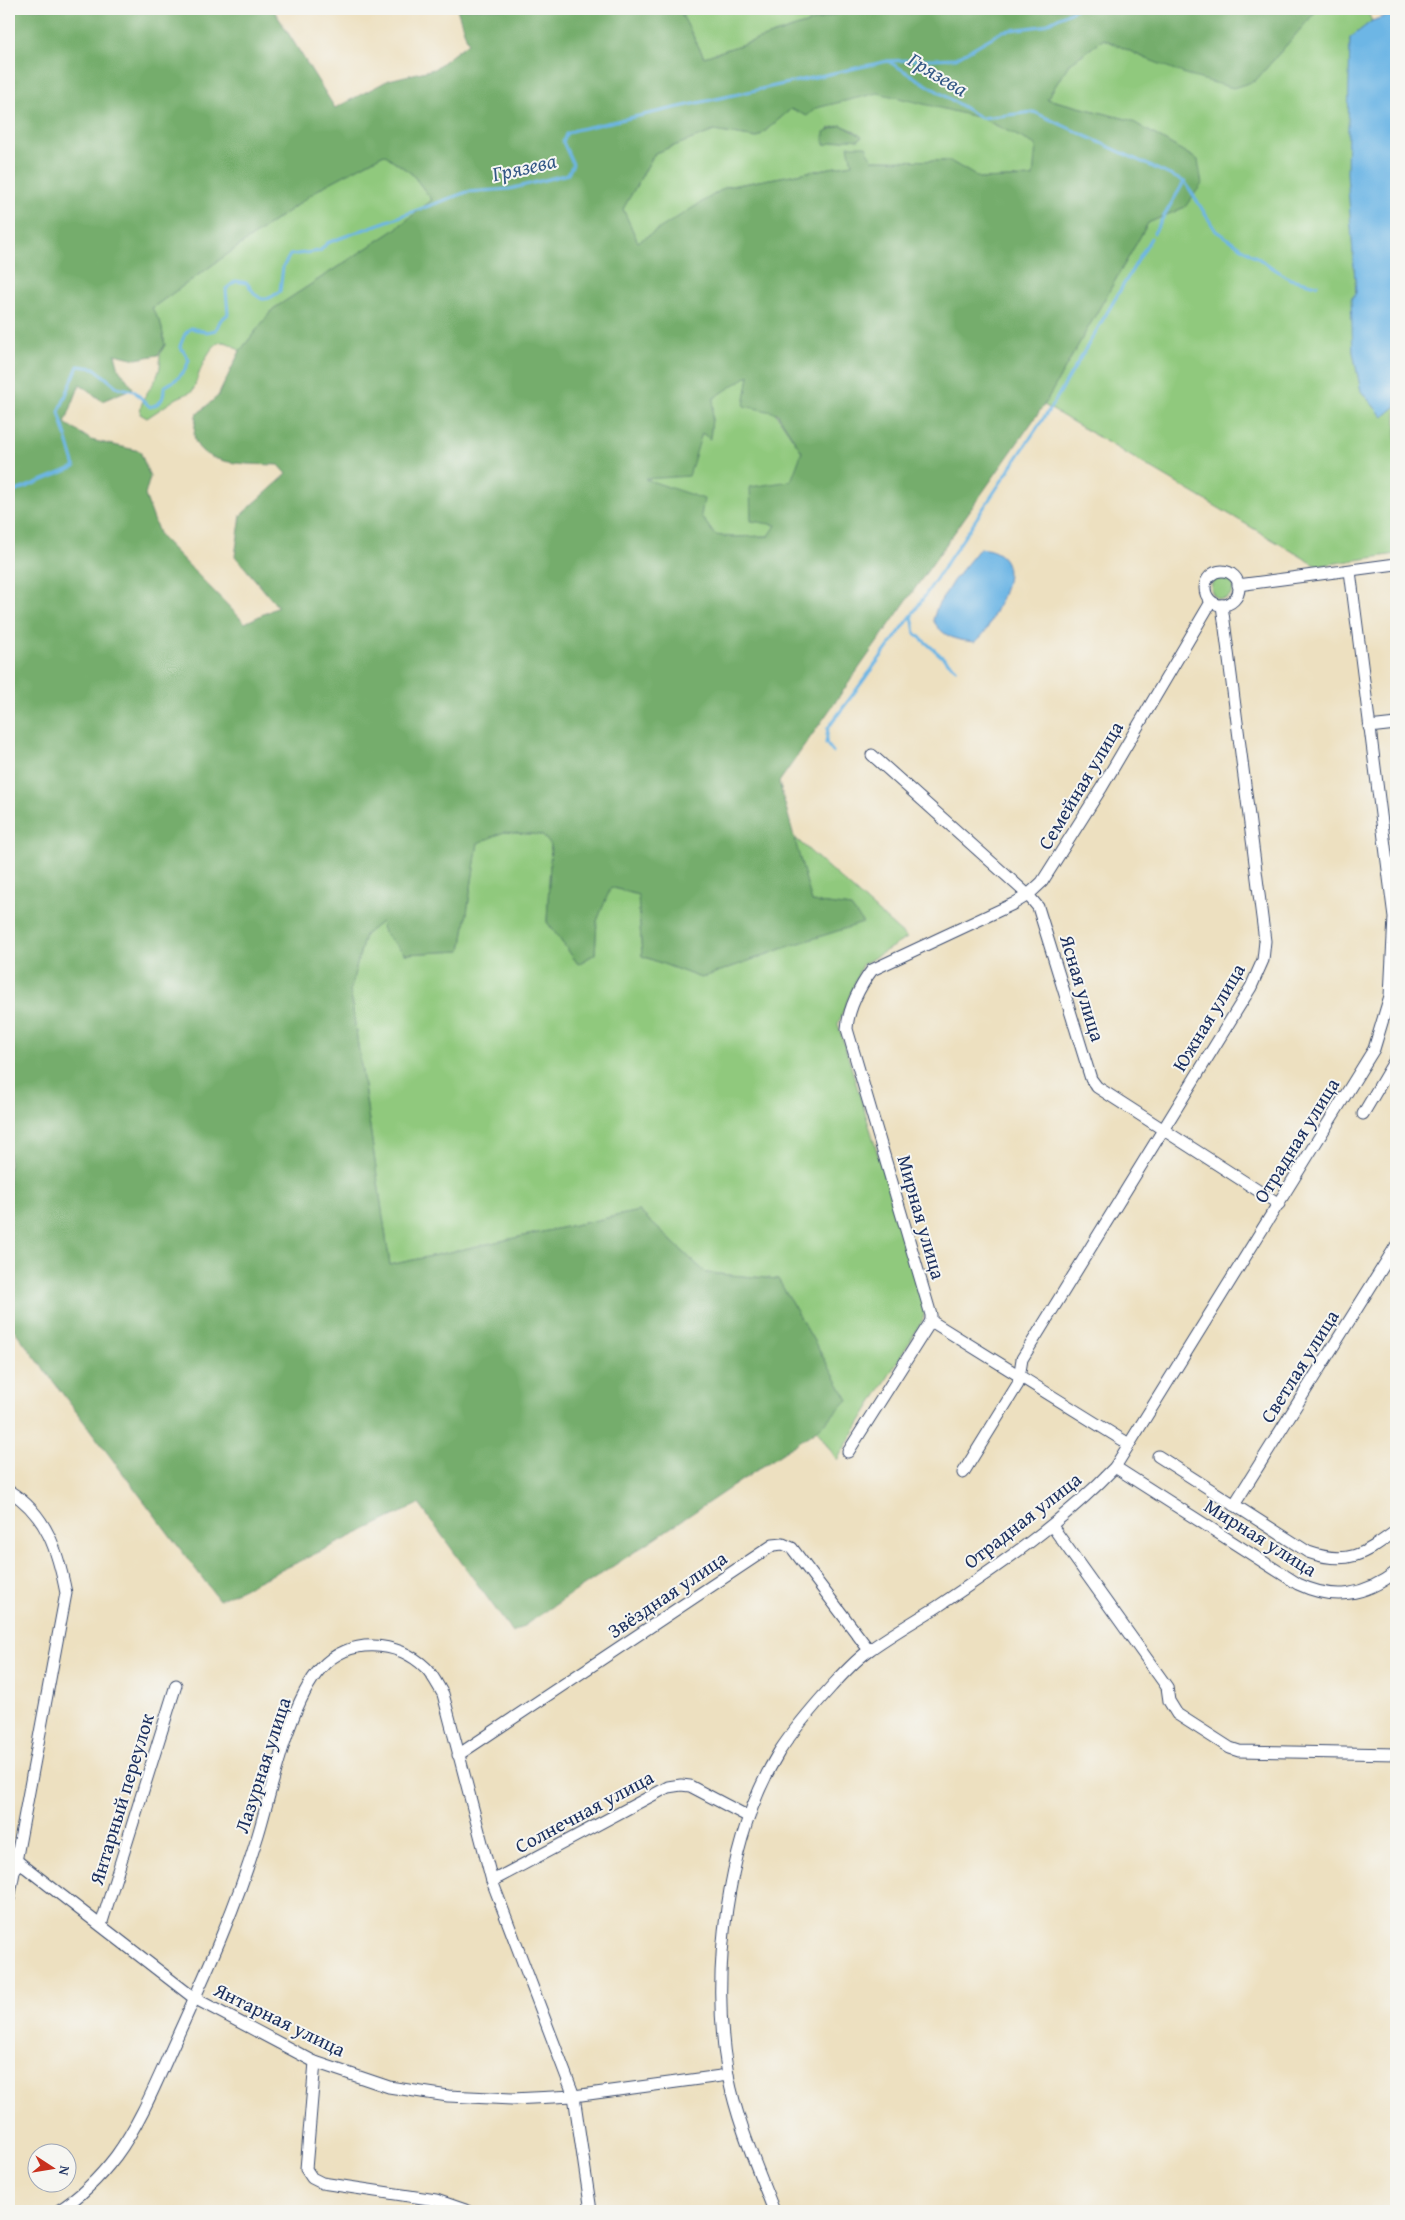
<svg xmlns="http://www.w3.org/2000/svg" width="1405" height="2220" viewBox="0 0 1405 2220" font-family="'Gentium Book Plus',serif">
  <style>
    .green { fill: #90c97d; stroke: #567c6e; fill-rule: evenodd }
    .forest { fill: #74ad6c; stroke: #486e65; fill-rule: evenodd }
    .water { fill: #6db6e5; stroke: #4472a2 }
    .lines { fill: none; stroke-linecap: round; stroke-linejoin: round }
    .stream { stroke: #6db6e5; stroke-width: 3 }
    .minor-casing { stroke: #3a4a6d; stroke-width: 13 }
    .minor { stroke: #fff; stroke-width: 11 }
    .labels { text-anchor: middle; dominant-baseline: central; stroke-width: 4; stroke-linejoin: round; paint-order: stroke }
    .street-label { font-size: 20px; fill: #1b2f5e; stroke: #f6f6f2 }
    .water-label { font-size: 21px; font-style: italic; fill: #345886; stroke: #f6f6f2 }
  </style>
  <rect width="100%" height="100%" fill="#f6f6f2"/>
  <filter id="ink" filterUnits="userSpaceOnUse"><feTurbulence type="fractalNoise" baseFrequency=".02" numOctaves="2"/><feDisplacementMap in="SourceGraphic" scale="10" xChannelSelector="R" yChannelSelector="G"/><feConvolveMatrix kernelMatrix="1 2 1 2 8 2 1 2 1" color-interpolation-filters="sRGB"/></filter>
  <filter id="wash" filterUnits="userSpaceOnUse"><feTurbulence type="fractalNoise" baseFrequency=".0096" numOctaves="4" result="noise"/><feDisplacementMap in="SourceGraphic" scale="20" xChannelSelector="R" yChannelSelector="G"/><feGaussianBlur stdDeviation="1.12" result="paint"/><feColorMatrix in="noise" values="0 0 0 0 0 0 0 0 0 0 0 0 0 0 0 0 0 1.4 0 .05"/><feComposite in="paint" operator="in"/></filter>
  <g filter="url(#wash)">
    <rect width="100%" height="100%" fill="#ede0c0"/>
    <g class="green">
      <polygon points="679,9 851,9 704,57"/>
      <polygon points="1318,9 1366,9 1372,21 1350,38 1348,181 1356,293 1353,352 1361,391 1383,417 1396,406 1396,554 1317,566 1044,405 1148,223 1185,207 1198,160 1130,120 1047,99 1069,64 1104,39 1147,59 1255,81"/>
      <path d="M878 92 981 118 1037 145 1033 177 981 179 950 161 872 160 849 146 852 164 726 187 638 243 623 209 655 153 714 131 757 138 791 109 816 108ZM841 125 855 131 862 137 859 140 849 139 828 129Z"/>
      <path d="M384 154 412 174 432 200 393 231 273 309 240 351C235 347 229 342 222 342 208 343 197 379 193 391L177 398 147 418 140 414C141 393 154 389 159 371 163 357 155 361 165 345L161 324 152 308 322 187Z"/>
      <polygon points="749,374 802,452 777,525 769,536 732,537 715,535 701,516 643,478 702,433 710,439 714,398"/>
      <circle cx="1222" cy="588" r="11"/>
      <polygon points="504,832 542,835 551,845 547,922 578,964 595,954 597,921 610,887 638,895 642,956 701,978 790,946 862,923 851,907 812,902 793,836 907,938 862,965 838,1024 925,1308 923,1320 837,1460 817,1430 848,1400 778,1279 706,1273 639,1211 390,1265 350,990 365,935 381,922 405,954 461,951 478,842"/>
    </g>
    <g class="forest">
      <path d="M9 9H273L335 108 389 80 434 69 468 43 457 9H679L704 57 851 9H1318L1255 81 1233 88 1193 77 1147 59 1104 39 1069 64 1047 99 1130 120 1198 160 1202 184 1185 207 1148 223 1044 405 779 782 812 902 851 907 863 923 790 946 701 978 642 956 638 895 611 887 597 921 595 954 578 964 547 922 551 845 542 835 504 832 478 843 461 951 405 954 384 933 381 922 365 935 350 990 390 1265 639 1211 706 1273 778 1279 848 1400 817 1430 513 1633 419 1504 219 1600 9 1323ZM878 93 981 118 1036 145 1033 177 981 179 950 161 872 160 866 146H848L852 164 726 187 638 242 623 209 655 153 714 131 757 138 791 109 807 116 816 108ZM384 154 412 174 432 200 393 231 273 309 240 351 218 396 196 415C196 423 192 436 196 443 207 467 256 464 279 465L287 474 241 515 235 556 278 607 245 623 160 536 145 495 150 477 140 451 91 440 65 423 80 384 102 401 133 388 119 369 115 354 136 359 158 355 165 345 161 324 152 308 322 187ZM749 375 744 406 777 413 802 452 791 481 750 487 751 521 776 525 769 536 732 537 715 535 701 516 704 499 645 479 689 476 702 433 710 439 714 398Z"/>
      <polygon points="841,125 862,136 859,140 848,139 824,145 824,132"/>
    </g>
    <g class="water">
      <polygon points="1396,12 1396,406 1383,417 1361,391 1353,352 1351,299 1356,293 1347,173 1350,38 1372,21"/>
      <path d="M980 548C1020 552 1009 585 996 610 990 623 986 634 975 642 955 640 943 637 933 620L937 607 953 581Z"/>
    </g>
    <g class="lines">
      <g class="stream">
        <polyline points="888,61 981,118 1034,112 1185,182 1216,231 1290,279 1317,285"/>
        <polyline points="1154,233 1184,182"/>
        <path d="M9 494 75 467 59 412 78 366 94 368 117 387 134 391 150 407C162 403 164 399 164 387 178 379 184 375 189 360L180 346 185 334 191 328 206 332 216 330 220 321 228 314 226 289 236 281 247 283C258 300 263 305 280 291L283 267 290 255 320 251 327 243 467 192 510 189 568 174 573 164 563 142 566 134 575 130 888 61 956 58 1003 31 1042 26 1076 9"/>
        <polyline points="912,616 915,633 956,669"/>
        <polyline points="833,752 826,743 828,728 912,615 1055,401 1151,238"/>
      </g>
    </g>
  </g>
  <g filter="url(#ink)">
    <g class="lines">
      <defs>
        <g id="minor">
          <circle cx="1222" cy="588" r="17"/>
          <polyline points="1238,585 1396,564"/>
          <polyline points="1369,727 1396,724"/>
          <polyline points="872,755 1028,895 1038,907 1091,1079 1097,1087 1279,1204"/>
          <polyline points="1363,1114 1396,1058"/>
          <path d="M1129 1444 931 1321V1315L847 1029C848 1009 860 986 872 970L1013 904 1028 895 1042 882 1102 787 1211 602"/>
          <polyline points="848,1452 931,1321"/>
          <path d="M1158 1456 1308 1552C1348 1566 1364 1554 1396 1531"/>
          <path d="M1115 1467 1298 1584C1334 1601 1364 1596 1396 1572"/>
          <polyline points="963,1473 1018,1384 1022,1359 1251,987 1263,960 1265,941 1222,605"/>
          <path d="M9 1491C47 1514 58 1552 66 1593L9 1899"/>
          <polyline points="1234,1505 1396,1246"/>
          <polyline points="1052,1526 1167,1687 1169,1701 1177,1714 1230,1748 1239,1751 1396,1754"/>
          <polyline points="458,1755 773,1545 783,1544 792,1548 869,1650"/>
          <polyline points="9,1857 16,1860 194,1998 315,2062 389,2087 448,2096 512,2099 574,2096 728,2075"/>
          <polyline points="492,1881 668,1787 681,1785 690,1786 749,1817"/>
          <polyline points="101,1925 176,1685"/>
          <polyline points="315,2062 306,2169 312,2178 322,2183 436,2200 468,2211"/>
          <path d="M58 2211C80 2197 100 2177 116 2156 141 2122 159 2076 177 2037 207 1971 237 1905 258 1835 272 1789 289 1703 321 1668 349 1637 397 1640 426 1668 433 1675 438 1686 443 1694L492 1881 574 2096 591 2211"/>
          <path d="M774 2211C757 2167 737 2122 728 2075 710 1976 726 1839 779 1752 794 1729 812 1708 831 1687 843 1674 856 1659 871 1649 892 1634 915 1621 937 1607 1000 1565 1063 1522 1115 1467L1374 1049 1390 996 1394 917 1350 571"/>
        </g>
      </defs>
      <use href="#minor" class="minor-casing"/>
      <use href="#minor" class="minor"/>
    </g>
  </g>
  <g class="labels">
    <g class="street-label">
      <text transform="translate(1080 785) rotate(-59)">Семейная улица</text>
      <text transform="translate(1083 988) rotate(73)">Ясная улица</text>
      <text transform="translate(1208 1017) rotate(-59)">Южная улица</text>
      <text transform="translate(1296 1140) rotate(-58)">Отрадная улица</text>
      <text transform="translate(922 1217) rotate(74)">Мирная улица</text>
      <text transform="translate(1299 1366) rotate(-58)">Светлая улица</text>
      <text transform="translate(1022 1520) rotate(-38)">Отрадная улица</text>
      <text transform="translate(1261 1537) rotate(32)">Мирная улица</text>
      <text transform="translate(667 1594) rotate(-34)">Звёздная улица</text>
      <text transform="translate(262 1765) rotate(-72)">Лазурная улица</text>
      <text transform="translate(121 1799) rotate(-73)">Янтарный переулок</text>
      <text transform="translate(584 1811) rotate(-28)">Солнечная улица</text>
      <text transform="translate(280 2019) rotate(26)">Янтарная улица</text>
    </g>
    <g class="water-label">
      <text transform="translate(938 74) rotate(31)">Грязева</text>
      <text transform="translate(524 167) rotate(-13)">Грязева</text>
    </g>
  </g>
  <rect width="1405" height="2220" fill="none" stroke="#f6f6f2" stroke-width="30"/>
  <g transform="translate(52 2168) rotate(102)"><circle r="24" fill="#f6f6f2" stroke="#9ea6b7"/>
  <path d="M0-4L9 19L0 12L-9 19Z" fill="#c8321e"/>
  <text y="-8" font-size="14" font-weight="bold" text-anchor="middle" fill="#1b2f5e">N</text>
  </g>
</svg>
